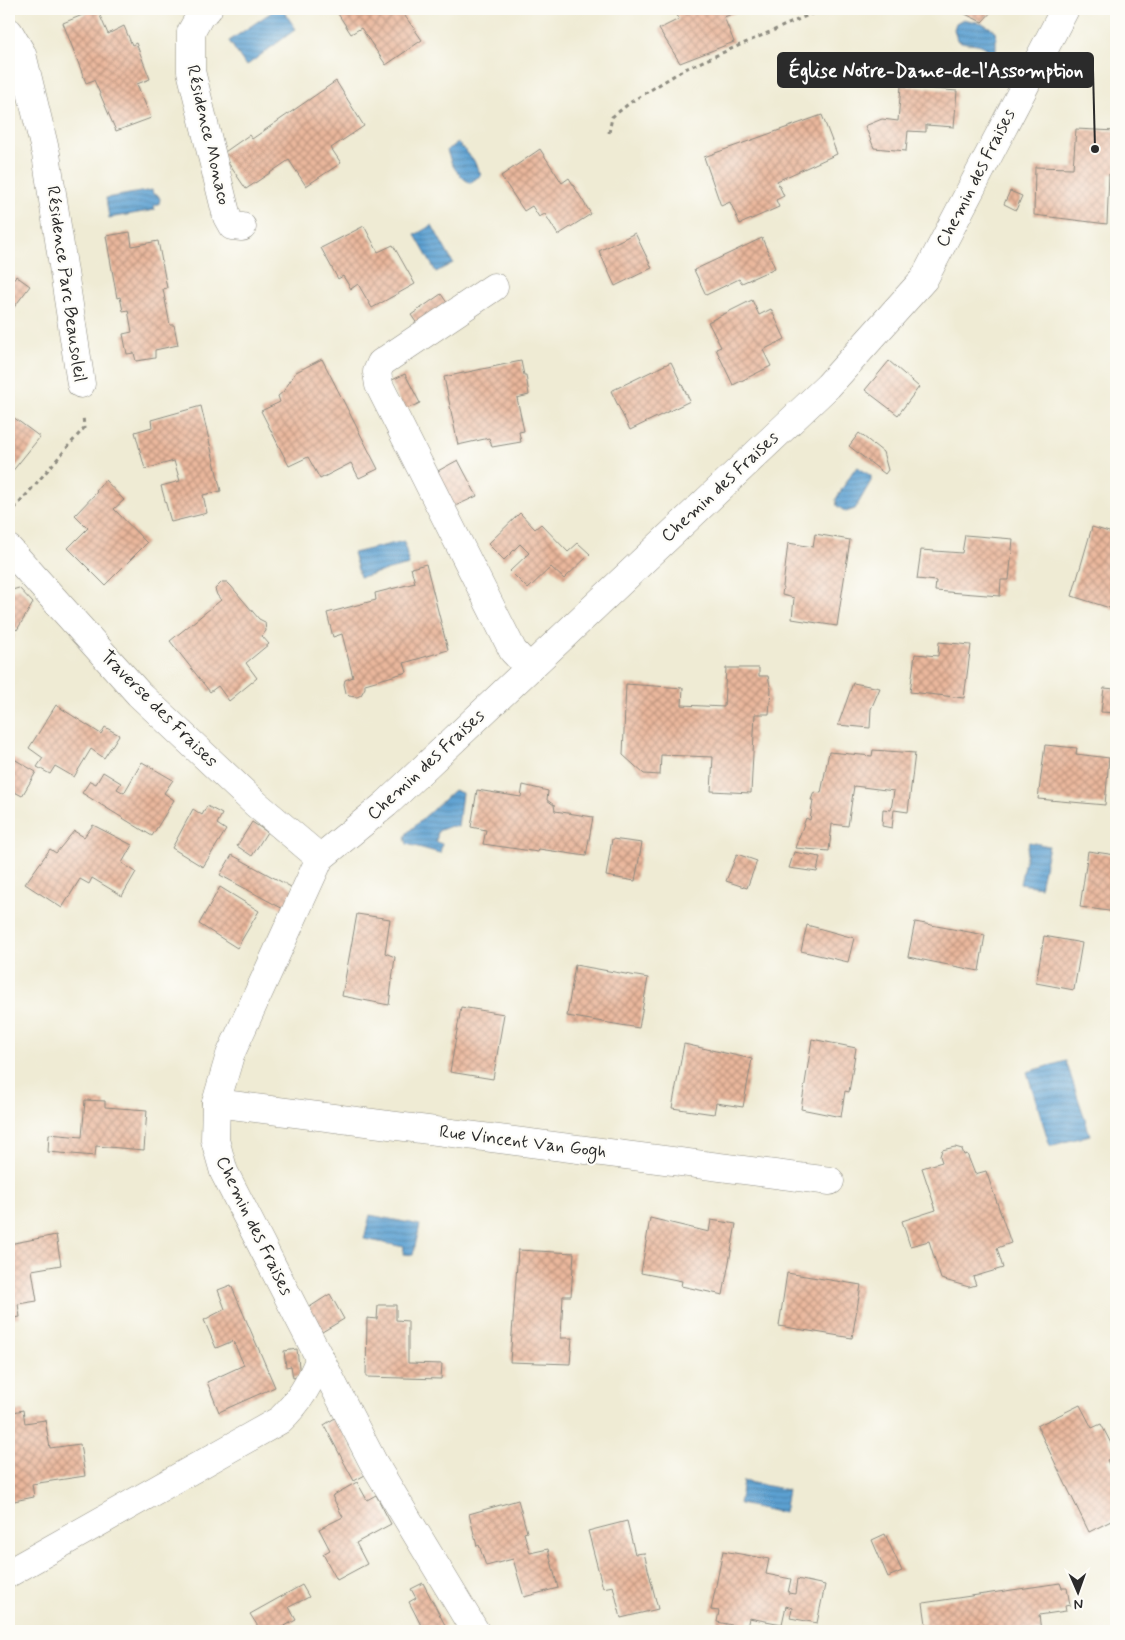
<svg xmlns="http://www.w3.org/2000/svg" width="1125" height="1640" viewBox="0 0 1125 1640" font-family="Mynerve,sans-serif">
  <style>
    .water { fill: url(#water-rules); stroke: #44667e }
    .building { fill: url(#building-cross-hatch) }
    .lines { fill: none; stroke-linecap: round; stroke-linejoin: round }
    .street-casing { stroke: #8d8b80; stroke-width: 29 }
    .path { stroke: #8d8b80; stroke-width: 3; stroke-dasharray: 4 4; stroke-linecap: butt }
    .street { stroke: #fff; stroke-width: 28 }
    .labels { text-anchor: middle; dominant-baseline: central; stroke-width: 4.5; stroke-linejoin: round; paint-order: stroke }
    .street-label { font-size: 18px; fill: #2b2b2b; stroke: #fdfcf7 }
    .leader { fill: none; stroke: #2b2b2b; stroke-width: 2 }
    .callout-dot { fill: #2b2b2b; stroke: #fdfcf7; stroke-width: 2 }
    .callout { fill: #2b2b2b; stroke: #2b2b2b; stroke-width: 2 }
    .callout-label { font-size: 19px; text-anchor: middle; font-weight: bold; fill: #fff }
  </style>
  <defs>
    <pattern id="water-rules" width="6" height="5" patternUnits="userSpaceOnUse" patternTransform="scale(1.25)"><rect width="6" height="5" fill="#5ca0d1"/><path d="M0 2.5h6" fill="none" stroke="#4c83aa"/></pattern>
    <pattern id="building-cross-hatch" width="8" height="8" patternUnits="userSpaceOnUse" patternTransform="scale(1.25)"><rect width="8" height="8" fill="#eab79c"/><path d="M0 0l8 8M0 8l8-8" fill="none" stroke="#be957f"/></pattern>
  </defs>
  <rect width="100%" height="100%" fill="#fdfcf7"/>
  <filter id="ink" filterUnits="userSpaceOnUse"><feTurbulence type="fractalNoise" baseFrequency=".02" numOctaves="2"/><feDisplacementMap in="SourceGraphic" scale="10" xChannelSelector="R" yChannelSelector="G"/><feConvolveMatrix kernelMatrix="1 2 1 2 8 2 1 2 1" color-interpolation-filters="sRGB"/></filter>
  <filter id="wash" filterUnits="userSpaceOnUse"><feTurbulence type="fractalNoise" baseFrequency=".0096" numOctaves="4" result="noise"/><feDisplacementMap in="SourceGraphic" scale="20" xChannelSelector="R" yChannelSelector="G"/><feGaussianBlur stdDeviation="1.12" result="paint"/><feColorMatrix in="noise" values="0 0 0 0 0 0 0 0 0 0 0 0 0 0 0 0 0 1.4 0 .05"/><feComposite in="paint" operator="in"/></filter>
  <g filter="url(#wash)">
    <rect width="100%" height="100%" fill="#efebd4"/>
    <g class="water">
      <polygon points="276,9 282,9 296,29 246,66 229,41"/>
      <path d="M963 19 982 23 996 31V54H991C981 38 969 47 957 40L954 29 956 23Z"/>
      <path d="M458 143 473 159 481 175 470 183C457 175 451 165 447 150Z"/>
      <polygon points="152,190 153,194 158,195 160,199 159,204 154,206 155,210 109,218 106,198"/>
      <polygon points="432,225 453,263 436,272 415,235"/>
      <polygon points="858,467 871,476 871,481 855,509 846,512 837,506 836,499 853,471"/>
      <polygon points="404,541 409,565 360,577 353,553"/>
      <polygon points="454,790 462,793 458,827 451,826 438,831 436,842 442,844 440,853 407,844 405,838 407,833"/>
      <polygon points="1029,842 1049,846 1040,887 1020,884"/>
      <polygon points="1066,1061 1090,1135 1050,1146 1027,1072"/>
      <polygon points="370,1215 420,1225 413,1255 403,1254 404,1247 364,1239"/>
      <polygon points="743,1481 788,1490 784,1513 739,1504"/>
    </g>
    <g id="blocks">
      <g class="building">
        <polygon points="97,9 108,34 124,26 132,45 136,43 150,79 137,84 151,118 116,131 94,80 86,83 63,23"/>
        <polygon points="335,9 400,9 422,40 386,65 361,28 351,34"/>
        <polygon points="674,9 746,9 724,17 734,42 680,63 659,29 679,19"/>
        <polygon points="961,9 994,9 982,22 961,12"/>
        <polygon points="336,81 364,126 331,148 341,163 306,186 289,160 246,189 222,154 249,135 252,139"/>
        <polygon points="901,86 957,91 954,127 926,125 926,132 908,131 906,151 874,148 865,126 882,119 898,121"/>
        <polygon points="822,115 837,154 777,181 784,196 776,200 779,207 740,224 730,202 721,206 704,157"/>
        <polygon points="1076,129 1116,131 1116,174 1109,174 1107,224 1034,215 1035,167 1073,168"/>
        <polygon points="540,149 562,183 569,178 591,214 558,235 545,214 539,217 532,206 524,211 501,176"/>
        <polygon points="1010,191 1022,196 1016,210 1004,204"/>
        <polygon points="364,226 378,252 393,245 415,284 372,308 358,284 351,289 343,276 338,279 321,248"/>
        <polygon points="130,232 132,246 158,241 167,288 163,289 170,325 174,325 178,345 155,350 155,358 136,361 134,353 127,354 123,334 132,332 128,310 123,311 120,297 117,298 106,236"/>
        <polygon points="635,233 652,268 615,286 599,251"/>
        <polygon points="762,238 775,268 742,283 739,279 706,295 694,270"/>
        <polygon points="16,276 30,286 9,314 9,282 10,283"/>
        <polygon points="441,294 450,307 420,328 411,315"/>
        <polygon points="752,300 759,315 771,309 785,339 763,350 771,366 733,385 716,349 721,347 708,322"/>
        <polygon points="322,359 378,469 359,478 351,463 320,479 308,457 289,466 261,411 280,402 278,396 283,392 296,372"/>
        <polygon points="521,361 524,375 526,375 529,395 517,398 524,431 519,432 521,442 492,447 489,438 458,445 444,377"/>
        <polygon points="889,361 919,387 898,415 865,390"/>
        <polygon points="671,362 690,401 630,430 611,391"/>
        <polygon points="405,374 420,403 404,410 390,381"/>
        <polygon points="201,406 221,491 203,495 207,513 171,522 161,486 180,481 174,461 145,469 135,432 152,427 151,420"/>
        <polygon points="9,414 40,437 11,473 9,472"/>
        <polygon points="859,433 883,452 888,470 885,474 849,446"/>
        <polygon points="458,460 477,496 453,507 436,472"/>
        <polygon points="105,480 124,500 114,509 147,543 105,585 68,548 88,528 75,515 97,492 96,491"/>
        <polygon points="520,513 535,529 541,524 568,552 578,543 590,554 564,579 551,567 528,589 510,571 529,553 520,544 504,560 488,544"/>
        <polygon points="1092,527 1116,534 1116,610 1072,596"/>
        <polygon points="815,534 850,540 837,626 792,619 794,598 782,595 788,543 813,547"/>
        <polygon points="965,535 1013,539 1009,580 1001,580 1000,596 935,591 936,581 917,579 921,550 962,553"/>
        <polygon points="426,564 448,650 404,663 407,672 365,684 365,688 361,695 357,697 349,696 346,693 344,684 345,680 353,677 342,634 333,637 327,613 376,600 375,593 415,583 411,568"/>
        <polygon points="222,582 227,582 231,586 259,619 265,622 266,631 262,636 269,644 246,663 257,678 229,701 218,686 210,692 170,641 221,600 217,595 215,589"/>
        <polygon points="19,588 33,603 17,630 9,624 9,595 12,590"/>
        <polygon points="9,632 15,636 9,646"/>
        <polygon points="939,642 971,645 964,698 910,692 915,654 938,656"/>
        <polygon points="726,668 759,668 759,676 768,676 771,690 769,714 755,714 751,793 711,791 713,757 661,755 660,775 644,774 623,755 626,684 683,688 682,705 724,707"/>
        <polygon points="853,683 880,688 871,709 870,728 838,725"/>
        <polygon points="1104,688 1116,689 1116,713 1101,712"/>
        <polygon points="56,705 101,734 105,727 119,735 104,758 91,749 74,777 55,766 50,774 39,768 37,767 43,758 29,748"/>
        <polygon points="1045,745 1077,748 1076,754 1109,758 1105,805 1038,799"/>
        <polygon points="873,750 915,753 908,812 894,810 892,828 882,826 883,809 891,810 894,791 854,786 848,826 832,824 829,851 795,848 806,818 810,820 813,800 811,800 814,792 821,793 829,752 872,756"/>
        <polygon points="9,756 36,772 22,796 9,789"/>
        <polygon points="142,762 173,780 164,793 174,800 152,836 82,793 90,781 96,784 103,772 121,783 117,789 124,793"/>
        <polygon points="523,785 548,791 547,800 554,805 555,811 593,817 586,856 539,849 538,852 483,844 486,830 471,827 477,790 521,797"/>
        <polygon points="207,806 222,814 217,824 226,830 203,867 172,848 193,809 202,815"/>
        <polygon points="252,822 267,832 252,856 237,846"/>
        <polygon points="93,825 132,845 122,863 136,872 122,896 92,878 89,884 80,879 62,908 25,884 50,849 56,853 74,831 84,837"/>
        <polygon points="612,839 642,843 635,881 606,876"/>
        <polygon points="1088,851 1116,855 1116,912 1080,907"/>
        <polygon points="794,852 820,857 817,872 789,868"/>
        <polygon points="737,854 757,861 747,888 726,881"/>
        <polygon points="232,855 291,887 291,888 297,892 287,911 220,875"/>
        <polygon points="220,887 259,911 237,948 199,924"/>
        <polygon points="357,914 390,919 385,953 395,957 389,1005 342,996"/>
        <polygon points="915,922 985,935 979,971 908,957"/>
        <polygon points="807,925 854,938 848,962 801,951"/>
        <polygon points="1044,936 1082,943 1074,990 1036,983"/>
        <polygon points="575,965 648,978 639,1028 567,1016"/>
        <polygon points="461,1007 504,1014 493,1079 450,1072"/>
        <polygon points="812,1039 856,1048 849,1092 845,1091 841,1117 801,1109"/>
        <polygon points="684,1044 752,1059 743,1107 716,1103 714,1114 672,1108"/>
        <polygon points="85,1100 105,1101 105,1107 147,1110 144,1150 96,1146 95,1156 48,1152 49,1134 82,1137"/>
        <polygon points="955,1147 962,1149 964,1155 967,1154 975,1174 986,1171 1011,1243 997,1248 1003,1268 973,1277 976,1285 969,1287 941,1279 929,1241 910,1246 902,1221 936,1210 922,1168 942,1162 940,1156 942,1150"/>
        <polygon points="650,1218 709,1232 711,1220 736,1224 723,1295 681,1286 682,1281 641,1273"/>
        <polygon points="56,1235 61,1265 32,1270 37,1301 18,1304 20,1317 9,1319 9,1244"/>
        <polygon points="518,1250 574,1253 571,1296 563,1296 561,1338 572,1338 570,1364 510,1362"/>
        <polygon points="787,1273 861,1285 852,1338 779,1326"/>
        <polygon points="231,1285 275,1387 219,1412 207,1382 244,1365 233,1341 216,1348 204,1320 225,1309 218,1290"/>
        <polygon points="330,1294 344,1319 322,1332 308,1308"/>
        <polygon points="378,1305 396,1305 396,1320 408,1321 408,1363 442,1364 441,1379 366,1377 367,1318 377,1319"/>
        <polygon points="297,1349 300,1376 293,1378 291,1366 286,1367 284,1351"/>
        <polygon points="1080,1405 1092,1428 1101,1424 1116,1453 1116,1456 1107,1460 1116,1478 1116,1527 1113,1520 1089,1532 1037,1426"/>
        <polygon points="23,1410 25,1423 45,1420 50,1448 80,1444 85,1476 32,1484 34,1497 9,1502 9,1413"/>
        <polygon points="335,1418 365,1475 354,1481 324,1425"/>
        <polygon points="357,1482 367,1500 376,1495 391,1524 356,1543 367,1564 337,1580 323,1554 330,1550 319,1529 343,1517 332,1496"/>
        <polygon points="518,1500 527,1532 524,1533 530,1553 548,1549 558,1588 524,1597 513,1559 486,1566 479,1545 477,1546 469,1514"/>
        <polygon points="627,1521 635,1554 644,1553 658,1609 621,1618 613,1586 603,1588 588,1531"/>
        <polygon points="885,1534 902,1571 888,1577 872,1540"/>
        <polygon points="723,1551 769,1559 766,1574 791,1579 788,1593 795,1594 797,1579 825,1585 817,1623 790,1618 792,1608 786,1606 782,1624 749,1618 747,1628 717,1622 719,1611 711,1610"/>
        <polygon points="423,1583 445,1625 434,1631 424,1631 409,1602 416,1598 411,1589"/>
        <polygon points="1060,1583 1062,1588 1067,1588 1070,1605 1065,1606 1066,1611 1039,1615 1041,1631 907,1631 907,1626 926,1624 923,1603"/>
        <polygon points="302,1585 309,1597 289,1607 296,1620 275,1631 261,1631 250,1614"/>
      </g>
    </g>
  </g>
  <g filter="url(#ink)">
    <use href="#blocks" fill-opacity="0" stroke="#8d8b80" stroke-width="1"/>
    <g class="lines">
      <defs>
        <g id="street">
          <polyline points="208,9 201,14 191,32 191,71 227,217 232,226 242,227"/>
          <polyline points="9,32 22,54 46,154 81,384"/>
          <polyline points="494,287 381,363 377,372 379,385 513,651 529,668"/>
          <polyline points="9,549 139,694 256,804 320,858"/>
          <polyline points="216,1103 830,1181"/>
          <path d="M9 1573 280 1420C300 1401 310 1383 320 1358"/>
          <polyline points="475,1631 373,1462 224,1172 215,1140 216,1103 230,1055 320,858 386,804 828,386 924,279 1065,9"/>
        </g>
      </defs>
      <use href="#street" class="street-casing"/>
      <g class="path">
        <polyline points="609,133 612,117 631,102 683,70 811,14 832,9"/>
        <polyline points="9,515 84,428 83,415"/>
      </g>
      <use href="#street" class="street"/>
    </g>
  </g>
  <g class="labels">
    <g class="street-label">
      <text transform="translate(208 135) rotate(77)">Résidence Monaco</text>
      <text transform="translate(976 178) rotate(-63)">Chemin des Fraises</text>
      <text transform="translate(66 284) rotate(82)">Résidence Parc Beausoleil</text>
      <text transform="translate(720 487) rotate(-43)">Chemin des Fraises</text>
      <text transform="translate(159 709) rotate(45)">Traverse des Fraises</text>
      <text transform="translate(426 765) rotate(-43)">Chemin des Fraises</text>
      <text transform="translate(523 1142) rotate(7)">Rue Vincent Van Gogh</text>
      <text transform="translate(254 1226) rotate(64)">Chemin des Fraises</text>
    </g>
  </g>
  <path class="leader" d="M1095 149L1093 70"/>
  <circle class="callout-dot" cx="1095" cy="149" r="5"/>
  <rect class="callout" x="778" y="53" width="315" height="34" rx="5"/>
  <g class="callout-label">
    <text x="936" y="77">Église Notre-Dame-de-l'Assomption</text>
  </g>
  <rect width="1125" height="1640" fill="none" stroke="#fdfcf7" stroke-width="30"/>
  <g transform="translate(1078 1592) rotate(178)" stroke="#fdfcf7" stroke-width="4" paint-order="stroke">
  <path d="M0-4L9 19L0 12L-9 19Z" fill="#2b2b2b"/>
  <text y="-8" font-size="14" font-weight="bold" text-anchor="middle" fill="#2b2b2b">N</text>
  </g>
</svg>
